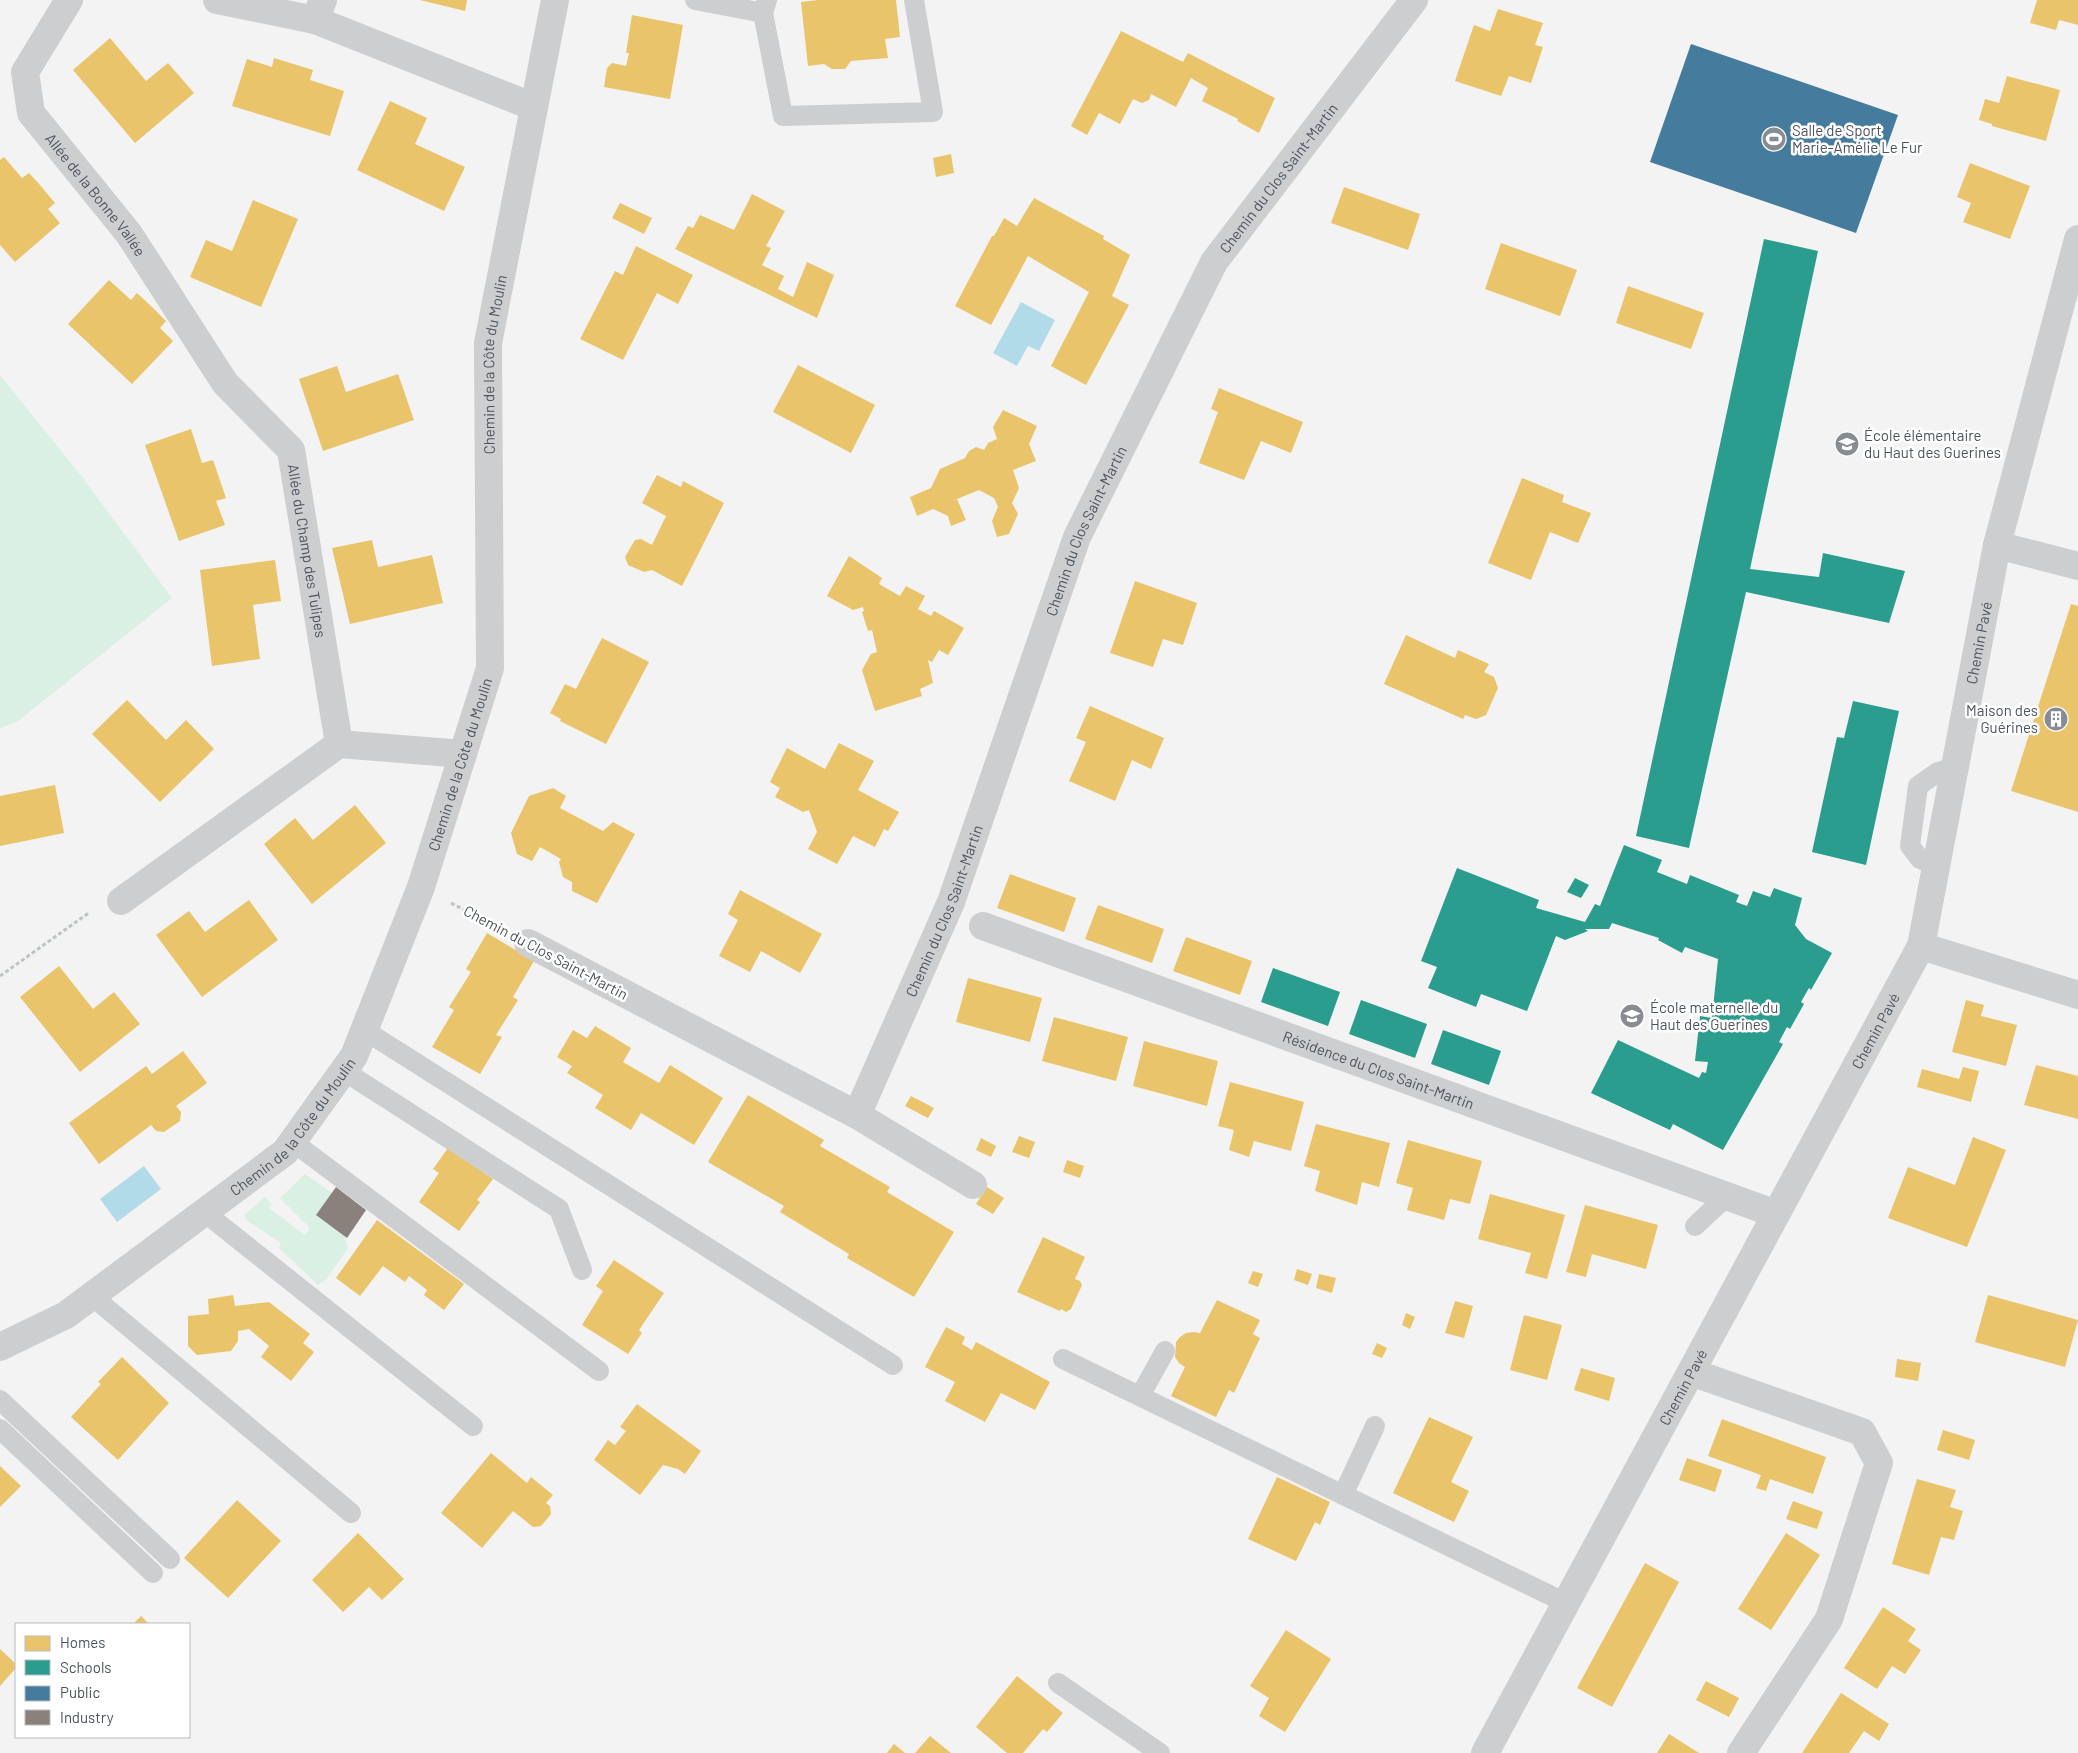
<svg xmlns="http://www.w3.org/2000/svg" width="2078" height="1753" viewBox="0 0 2078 1753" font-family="Barlow,sans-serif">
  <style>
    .green { fill: #daf0e4 }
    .water { fill: #b2dbea }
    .homes { fill: #e9c46a }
    .schools { fill: #2a9d8f }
    .public { fill: #457b9d }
    .industry { fill: #8a817c }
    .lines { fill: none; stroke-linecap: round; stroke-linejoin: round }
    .path { stroke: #bcc5c3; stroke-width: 3; stroke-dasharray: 4 2.5; stroke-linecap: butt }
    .service { stroke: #cdced0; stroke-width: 20 }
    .minor { stroke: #cdced0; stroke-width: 28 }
    .labels { text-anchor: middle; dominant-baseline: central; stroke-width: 5; stroke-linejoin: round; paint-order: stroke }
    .poi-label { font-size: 15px; fill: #4b545e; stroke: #fff; text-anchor: start }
    .street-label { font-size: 15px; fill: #4b545e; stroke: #fff }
  </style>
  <rect width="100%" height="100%" fill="#f3f3f3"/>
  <g class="green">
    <polygon points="0,375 82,477 172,598 18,721 0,728"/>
    <polygon points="305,1174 332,1193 348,1248 326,1280 318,1285 279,1248 281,1243 246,1220 244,1215 265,1197 272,1205 269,1208 305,1235 310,1228 280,1198"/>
  </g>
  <g class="water">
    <polygon points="1021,302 1055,320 1039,351 1028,346 1017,366 993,353"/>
    <polygon points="144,1166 161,1189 117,1222 100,1199"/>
  </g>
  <g class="homes">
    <polygon points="420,0 467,0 465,11"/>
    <polygon points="818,0 896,0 900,37 885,39 888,58 851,61 845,69 832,69 824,64 808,66 801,2"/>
    <polygon points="2037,0 2078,0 2078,25 2059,20 2056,30 2030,23"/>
    <polygon points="1498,9 1543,23 1535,45 1543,47 1531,83 1509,76 1501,96 1455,81 1474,25 1490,31"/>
    <polygon points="632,15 683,25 670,99 604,87 607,68 612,63 626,66 629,53 626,53"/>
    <polygon points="1121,31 1183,62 1188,53 1275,98 1259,133 1237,121 1238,119 1202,101 1208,88 1191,78 1176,107 1151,94 1149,100 1142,103 1133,99 1120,124 1099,113 1087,135 1071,126"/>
    <polygon points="110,38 146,81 168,63 194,93 135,143 73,70"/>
    <polygon points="274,58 313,70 310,80 344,91 330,136 232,106 247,59 272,67"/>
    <polygon points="2007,76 2060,90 2046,141 1992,126 1992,124 1979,120 1985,99 1999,103"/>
    <polygon points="390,101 427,118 415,144 465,167 444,211 357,170"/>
    <polygon points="951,154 954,173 936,177 933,158"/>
    <polygon points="4,157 22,178 29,173 40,185 55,203 48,209 60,223 15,262 0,245 0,160"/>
    <polygon points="1970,163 2030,186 2010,239 1963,222 1971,203 1957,197"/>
    <polygon points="1344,187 1420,214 1408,250 1331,223"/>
    <polygon points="752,194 785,211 766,246 771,248 762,265 784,276 778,289 793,297 807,262 834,275 817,318 675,249 688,226 693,228 700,215 734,230"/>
    <polygon points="1034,198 1104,236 1103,239 1130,255 1112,296 1129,305 1086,385 1051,366 1089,292 1028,256 991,325 955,306 992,236 994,236 1004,218 1017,226"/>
    <polygon points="253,200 298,219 261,307 190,277 206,240 232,251"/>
    <polygon points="620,203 652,218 644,234 612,218"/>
    <polygon points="1501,243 1577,270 1560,316 1485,289"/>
    <polygon points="636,246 693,275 678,304 657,293 623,360 580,339 615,271 623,275"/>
    <polygon points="109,280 131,300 137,293 153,308 166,321 160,328 173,341 132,384 68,324"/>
    <polygon points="1628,286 1704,313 1691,349 1616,323"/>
    <polygon points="798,365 875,405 851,453 773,412"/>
    <polygon points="337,366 346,392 398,374 414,420 323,451 299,379"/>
    <polygon points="1219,388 1303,422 1291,453 1261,441 1244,480 1199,463 1218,412 1211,409"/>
    <polygon points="1003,410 1037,426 1029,444 1036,461 1013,470 1019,488 1012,503 1018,514 1009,534 997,537 992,521 998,507 994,498 979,490 957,499 966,520 951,526 948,516 933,509 917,516 910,497 931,488 940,469 965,458 969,451 976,447 984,450 988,443 997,439 993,427"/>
    <polygon points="191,429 202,463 213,460 226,498 216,501 225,525 179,541 145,445"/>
    <polygon points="657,475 681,487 683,481 724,503 682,586 652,570 644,572 628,565 625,557 635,540 641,539 652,545 666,516 642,503"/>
    <polygon points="1522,478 1564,495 1562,502 1591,513 1578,543 1550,532 1531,580 1488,563"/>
    <polygon points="372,540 378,567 432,555 443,603 350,624 332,548"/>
    <polygon points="849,556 882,578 879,584 900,596 906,586 925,596 918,609 931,616 934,611 964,628 948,655 939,650 932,662 928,660 933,683 920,689 922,696 875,711 862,670 871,654 877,652 872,630 868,631 862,612 864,611 863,607 853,610 827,596"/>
    <polygon points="275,560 281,601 253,605 260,659 212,666 200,570"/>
    <polygon points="1135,581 1197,603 1183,645 1163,639 1153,667 1110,653"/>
    <polygon points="2071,604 2078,606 2078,812 2011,791"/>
    <polygon points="1406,635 1455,658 1458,650 1489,664 1484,672 1494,677 1498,688 1486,715 1476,719 1465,715 1463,719 1384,684"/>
    <polygon points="602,638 649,662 606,744 560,721 561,719 550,713 565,684 576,689"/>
    <polygon points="127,700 166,740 186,720 214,749 160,802 92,734"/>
    <polygon points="1090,706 1164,738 1151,769 1132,760 1115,801 1069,781 1086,742 1076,738"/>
    <polygon points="839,743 874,761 858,790 899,812 888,831 884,829 875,847 853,836 837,864 808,849 817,832 809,810 803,812 775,797 780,788 770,782 787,748 825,769"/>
    <polygon points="55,785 64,833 0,846 0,796"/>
    <polygon points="553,788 566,796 560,808 603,831 613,822 635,834 597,903 572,891 572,882 563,877 559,862 561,859 540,847 532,861 517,854 511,833 529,796"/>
    <polygon points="355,805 386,843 312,904 264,844 295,818 313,840"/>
    <polygon points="1010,874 1076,898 1064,932 997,908"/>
    <polygon points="740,890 822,934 800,973 761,951 750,972 719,956 738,920 728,914"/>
    <polygon points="249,900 278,940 202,997 156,935 189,911 205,932"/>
    <polygon points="1098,905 1164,929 1152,963 1085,939"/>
    <polygon points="487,933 534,961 513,997 518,1000 496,1035 502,1037 480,1074 432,1047 454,1010 449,1007 471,972 466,969"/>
    <polygon points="1186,937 1252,961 1240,995 1173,971"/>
    <polygon points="59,966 93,1009 114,992 140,1024 80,1072 20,997"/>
    <polygon points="968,978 1042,998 1030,1042 956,1022"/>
    <polygon points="1966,1000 1984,1005 1981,1016 2017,1025 2006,1066 1952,1052"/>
    <polygon points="1054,1017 1128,1037 1116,1081 1042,1061"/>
    <polygon points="595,1026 631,1048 623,1062 659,1083 670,1065 723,1098 694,1145 641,1113 631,1130 595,1108 603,1095 567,1073 572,1066 557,1057 573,1030 587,1038"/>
    <polygon points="1144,1041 1218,1061 1207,1106 1133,1086"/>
    <polygon points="183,1051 207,1083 176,1106 181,1112 180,1121 164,1132 156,1131 151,1125 99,1164 69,1123 146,1066 152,1074"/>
    <polygon points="2036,1065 2078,1076 2078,1119 2024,1105"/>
    <polygon points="1963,1067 1979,1071 1971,1102 1917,1087 1922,1069 1959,1079"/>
    <polygon points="1230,1082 1304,1102 1291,1151 1254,1141 1249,1157 1229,1150 1234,1130 1218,1126"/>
    <polygon points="748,1095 824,1140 820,1146 890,1187 887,1192 954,1232 914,1297 847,1258 849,1254 780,1212 784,1206 708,1162"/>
    <polygon points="911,1096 934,1108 928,1118 905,1106"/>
    <polygon points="1316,1124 1390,1143 1379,1187 1362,1182 1357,1205 1315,1191 1320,1171 1304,1166"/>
    <polygon points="1019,1136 1035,1142 1029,1158 1012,1152"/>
    <polygon points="1973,1137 2006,1150 1967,1247 1888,1218 1908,1167 1955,1185"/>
    <polygon points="981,1138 996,1146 991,1157 976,1150"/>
    <polygon points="1408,1140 1482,1161 1470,1204 1450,1199 1444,1220 1407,1210 1413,1188 1396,1183"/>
    <polygon points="448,1148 493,1179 477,1200 480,1202 459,1231 419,1202 439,1173 433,1169"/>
    <polygon points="1067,1160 1084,1166 1080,1178 1063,1172"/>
    <polygon points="987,1187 1004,1198 993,1214 976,1204"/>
    <polygon points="1490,1194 1565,1215 1547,1279 1525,1273 1531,1253 1478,1239"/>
    <polygon points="1585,1205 1658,1225 1646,1269 1592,1254 1586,1277 1566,1272"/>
    <polygon points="377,1220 464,1284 444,1310 424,1295 427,1290 409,1276 405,1282 383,1266 360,1296 336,1278"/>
    <polygon points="1043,1237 1085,1257 1075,1279 1080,1281 1082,1285 1071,1309 1066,1312 1061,1309 1060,1311 1017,1292"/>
    <polygon points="614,1260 664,1293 639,1330 642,1333 628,1354 582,1325 603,1291 596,1286"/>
    <polygon points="1297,1269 1312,1274 1308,1285 1294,1280"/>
    <polygon points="1253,1271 1263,1274 1258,1287 1248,1283"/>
    <polygon points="1319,1274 1336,1278 1332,1293 1316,1288"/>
    <polygon points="233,1295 235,1306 269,1302 310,1334 303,1343 314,1352 291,1381 261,1357 269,1346 249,1329 238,1331 238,1341 231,1351 197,1355 188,1346 188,1316 209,1314 208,1299"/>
    <polygon points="1988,1295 2078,1320 2065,1367 1975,1342"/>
    <polygon points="1217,1300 1260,1320 1253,1334 1260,1338 1234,1393 1229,1390 1216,1417 1171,1396 1185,1367 1179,1363 1175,1357 1176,1342 1180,1337 1186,1333 1194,1332 1200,1333"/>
    <polygon points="1455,1301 1473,1306 1464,1338 1445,1333"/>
    <polygon points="1406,1313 1415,1317 1410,1329 1402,1325"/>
    <polygon points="1524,1315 1562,1325 1547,1380 1510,1370"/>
    <polygon points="946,1327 965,1337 962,1344 972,1350 976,1342 1050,1382 1035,1410 1001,1393 985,1422 945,1401 955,1382 925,1367"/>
    <polygon points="1377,1343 1387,1348 1382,1358 1372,1354"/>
    <polygon points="122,1357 169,1403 118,1460 71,1417 101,1384 98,1382"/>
    <polygon points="1897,1359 1921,1363 1918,1381 1895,1377"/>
    <polygon points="1581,1368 1615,1378 1609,1401 1574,1390"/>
    <polygon points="637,1404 701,1451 685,1474 678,1469 663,1465 640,1495 594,1460 608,1440 615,1445 626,1431 620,1427"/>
    <polygon points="1429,1417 1473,1437 1451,1482 1469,1491 1454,1522 1393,1493"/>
    <polygon points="1722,1419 1826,1457 1813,1494 1770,1479 1766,1491 1756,1488 1761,1475 1708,1456"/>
    <polygon points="1943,1430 1975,1440 1969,1460 1937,1450"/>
    <polygon points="491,1453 527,1483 531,1477 553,1495 546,1503 550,1506 551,1514 541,1526 533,1527 513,1511 482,1548 441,1513"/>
    <polygon points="1687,1458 1722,1470 1715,1492 1679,1480"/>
    <polygon points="0,1466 21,1486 0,1507"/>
    <polygon points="1277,1477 1330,1502 1320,1525 1315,1522 1296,1561 1248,1539"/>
    <polygon points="1917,1479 1956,1490 1950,1507 1963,1511 1954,1540 1941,1537 1929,1575 1892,1564"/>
    <polygon points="237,1500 281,1541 228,1598 184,1558"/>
    <polygon points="1793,1501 1823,1512 1817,1529 1786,1519"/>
    <polygon points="358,1533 404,1579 382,1600 369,1587 343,1612 312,1580"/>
    <polygon points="1786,1533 1820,1555 1771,1630 1738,1609"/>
    <polygon points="1645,1563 1679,1582 1612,1707 1577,1688"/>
    <polygon points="1883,1607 1916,1629 1908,1641 1921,1650 1905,1674 1892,1666 1877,1689 1844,1668"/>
    <polygon points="141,1616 149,1624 133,1624"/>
    <polygon points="1286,1630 1331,1659 1285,1732 1259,1716 1269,1698 1250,1686"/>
    <polygon points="0,1649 16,1664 16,1668 0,1686"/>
    <polygon points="1017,1676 1063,1713 1047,1732 1043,1729 1023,1753 1007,1753 976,1727"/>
    <polygon points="1706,1681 1739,1698 1729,1717 1696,1700"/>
    <polygon points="1841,1693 1889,1724 1879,1741 1864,1731 1849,1753 1802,1753"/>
    <polygon points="1669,1734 1699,1753 1657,1753"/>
    <polygon points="930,1736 951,1753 915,1753"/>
    <polygon points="894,1744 905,1753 887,1753"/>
  </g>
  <g class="schools">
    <polygon points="1764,239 1818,251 1750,569 1819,577 1823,553 1905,571 1889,623 1746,592 1689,848 1636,836"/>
    <polygon points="1853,701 1899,711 1866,865 1812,852 1837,737 1844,738"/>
    <polygon points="1624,845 1662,860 1657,872 1687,884 1690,875 1739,895 1736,902 1747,906 1753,891 1770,897 1774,888 1802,898 1795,925 1806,939 1832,953 1811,990 1809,988 1801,1002 1804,1004 1790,1029 1787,1027 1779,1042 1783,1044 1723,1150 1673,1124 1670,1130 1591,1093 1618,1040 1699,1078 1702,1072 1706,1073 1708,1062 1695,1061 1700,1016 1712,1018 1718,959 1685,947 1682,953 1658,940 1659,938 1612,923 1609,929 1585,929 1588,931 1565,940 1556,936 1527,1011 1481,994 1476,1007 1428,988 1437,967 1421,961 1457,868 1539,900 1536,908 1585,922 1595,904 1600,906"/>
    <polygon points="1575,878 1589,885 1581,898 1567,892"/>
    <polygon points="1273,968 1340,992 1328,1026 1261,1002"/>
    <polygon points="1361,1000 1427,1024 1415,1058 1349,1034"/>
    <polygon points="1443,1030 1501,1051 1489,1085 1431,1064"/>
  </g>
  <polygon class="public" points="1691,44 1898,115 1856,233 1650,162"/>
  <polygon class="industry" points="336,1187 366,1210 347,1238 316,1215"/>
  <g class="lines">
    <g class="path">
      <polyline points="451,903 499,928"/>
      <polyline points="0,976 90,912"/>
    </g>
    <g class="service">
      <polyline points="695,0 763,13"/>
      <polyline points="767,0 763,13 783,116 933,112 914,0"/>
      <polyline points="1936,865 1920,859 1910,846 1918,786 1938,772 1955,767"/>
      <polyline points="364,1030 893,1365"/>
      <polyline points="344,1071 559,1209 582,1270"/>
      <polyline points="293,1142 599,1371"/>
      <polyline points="204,1212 473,1426"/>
      <polyline points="1695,1226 1727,1196"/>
      <polyline points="92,1296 351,1513"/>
      <polyline points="1063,1359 1566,1603"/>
      <polyline points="1140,1396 1165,1351"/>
      <polyline points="0,1400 170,1559"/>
      <polyline points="0,1429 153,1573"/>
      <polyline points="1343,1495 1375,1426"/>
      <polyline points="1058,1683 1160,1753"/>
    </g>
    <g class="minor">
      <path id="s1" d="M69 0 25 72 31 113 129 234 225 383 291 450 339 744"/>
      <polyline points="217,0 315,20 323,0"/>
      <polyline points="315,20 534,107"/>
      <polyline points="1997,545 2078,566"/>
      <polyline points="121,901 339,744 463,754"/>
      <path id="s2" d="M983 926 1776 1214"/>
      <polyline points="528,943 857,1115 973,1185"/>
      <polyline points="1921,946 2078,995"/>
      <path id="s3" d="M857 1115 951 902 1077 537 1214 262 1414 0"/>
      <path id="s4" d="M0 1347 66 1315 285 1152 354 1056 421 887 490 668 488 343 555 0"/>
      <polyline points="1691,1372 1862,1432 1879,1463 1829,1619 1741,1753"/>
      <path id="s5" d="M1485 1753 1921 946 1997 545 2078 239"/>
    </g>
  </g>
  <defs>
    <symbol id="stadium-disc" viewBox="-11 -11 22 22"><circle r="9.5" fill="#868c92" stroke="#fff"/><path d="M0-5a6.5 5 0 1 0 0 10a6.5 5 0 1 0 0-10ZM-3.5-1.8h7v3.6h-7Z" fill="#fff"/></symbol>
    <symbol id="school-disc" viewBox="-11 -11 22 22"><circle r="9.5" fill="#868c92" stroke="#fff"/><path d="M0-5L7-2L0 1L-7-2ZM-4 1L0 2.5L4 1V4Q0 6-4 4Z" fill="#fff"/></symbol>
    <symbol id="building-disc" viewBox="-11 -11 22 22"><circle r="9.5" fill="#868c92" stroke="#fff"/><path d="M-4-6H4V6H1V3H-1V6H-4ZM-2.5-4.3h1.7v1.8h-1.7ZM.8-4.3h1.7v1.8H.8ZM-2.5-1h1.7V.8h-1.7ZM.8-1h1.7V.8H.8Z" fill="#fff"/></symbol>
  </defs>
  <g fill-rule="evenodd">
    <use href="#stadium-disc" x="1760" y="125" width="28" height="28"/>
    <use href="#school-disc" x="1833" y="430" width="28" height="28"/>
    <use href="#building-disc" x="2042" y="705" width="28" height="28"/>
    <use href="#school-disc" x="1618" y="1002" width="28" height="28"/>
  </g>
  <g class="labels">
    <g class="poi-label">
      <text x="1792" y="130">Salle de Sport<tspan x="1792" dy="17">Marie-Amélie Le Fur</tspan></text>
      <text x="1864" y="435">École élémentaire<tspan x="1864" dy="17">du Haut des Guerines</tspan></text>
      <text x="2038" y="710" text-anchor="end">Maison des<tspan x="2038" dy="17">Guérines</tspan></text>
      <text x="1650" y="1007">École maternelle du<tspan x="1650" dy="17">Haut des Guerines</tspan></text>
    </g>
    <g class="street-label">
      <text stroke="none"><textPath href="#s3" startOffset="1032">Chemin du Clos Saint-Martin</textPath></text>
      <text stroke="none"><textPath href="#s1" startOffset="230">Allée de la Bonne Vallée</textPath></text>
      <text stroke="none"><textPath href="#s4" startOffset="1180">Chemin de la Côte du Moulin</textPath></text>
      <text stroke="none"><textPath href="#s3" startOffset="628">Chemin du Clos Saint-Martin</textPath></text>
      <text stroke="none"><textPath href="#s1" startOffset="655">Allée du Champ des Tulipes</textPath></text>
      <text stroke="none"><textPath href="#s5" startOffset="1226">Chemin Pavé</textPath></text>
      <text stroke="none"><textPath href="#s4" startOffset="775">Chemin de la Côte du Moulin</textPath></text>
      <text stroke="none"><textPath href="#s3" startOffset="222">Chemin du Clos Saint-Martin</textPath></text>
      <text transform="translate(546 952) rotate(28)">Chemin du Clos Saint-Martin</text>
      <text stroke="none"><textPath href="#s5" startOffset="821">Chemin Pavé</textPath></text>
      <text stroke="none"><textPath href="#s2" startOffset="421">Résidence du Clos Saint-Martin</textPath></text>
      <text stroke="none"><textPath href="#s4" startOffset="370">Chemin de la Côte du Moulin</textPath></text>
      <text stroke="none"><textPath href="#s5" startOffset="416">Chemin Pavé</textPath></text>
    </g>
  </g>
  <rect x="15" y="1623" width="175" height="115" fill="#ffffff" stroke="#b7bbbf"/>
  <rect x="25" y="1636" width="25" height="15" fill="#e9c46a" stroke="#b7bbbf"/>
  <text x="60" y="1648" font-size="15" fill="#4b545e">Homes</text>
  <rect x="25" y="1660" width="25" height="15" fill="#2a9d8f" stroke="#b7bbbf"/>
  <text x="60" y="1673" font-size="15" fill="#4b545e">Schools</text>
  <rect x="25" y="1686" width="25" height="15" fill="#457b9d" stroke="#b7bbbf"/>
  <text x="60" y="1698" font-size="15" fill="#4b545e">Public</text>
  <rect x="25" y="1710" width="25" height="15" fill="#8a817c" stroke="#b7bbbf"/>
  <text x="60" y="1723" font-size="15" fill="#4b545e">Industry</text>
</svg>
